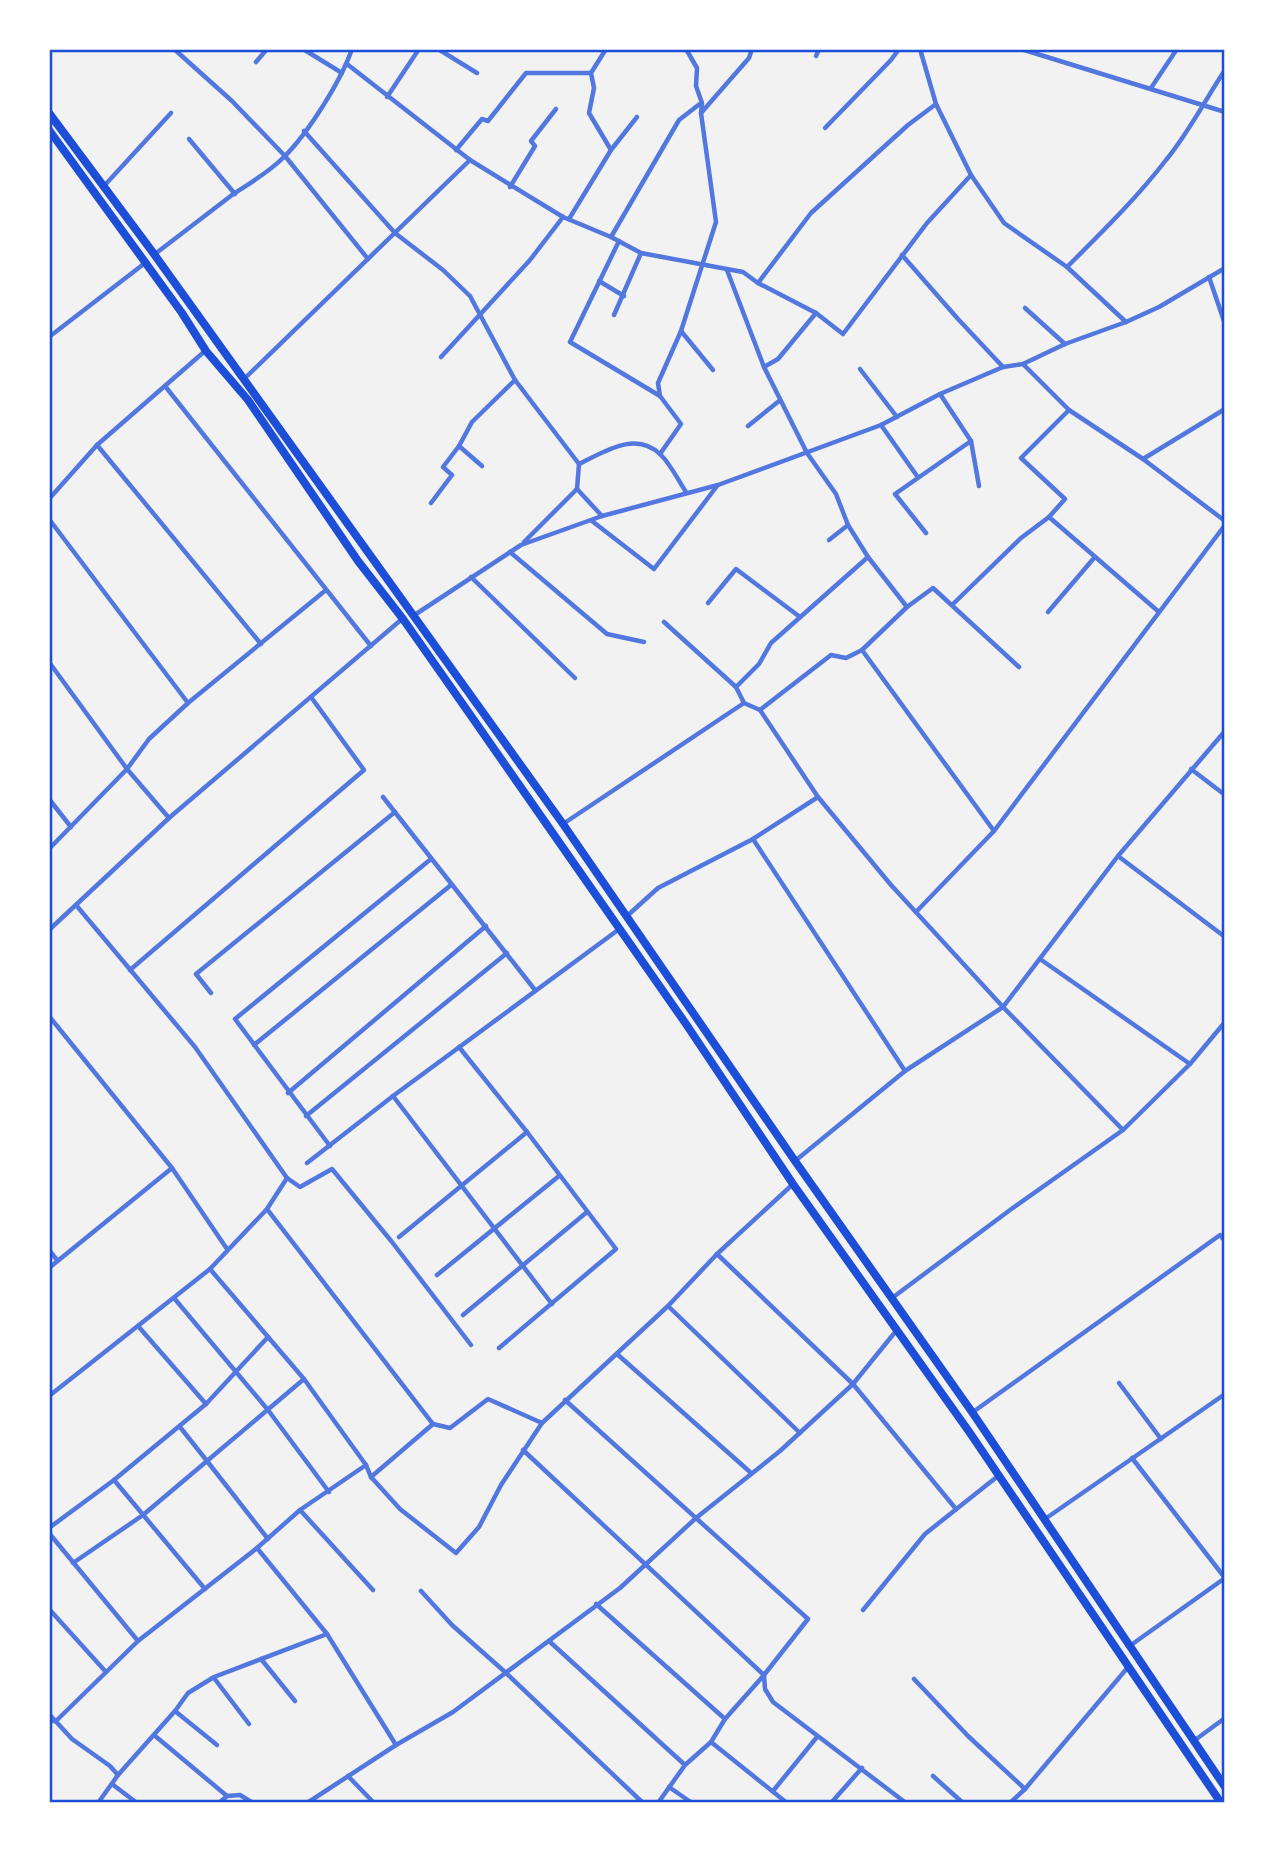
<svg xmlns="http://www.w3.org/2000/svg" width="1274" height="1852" viewBox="0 0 1274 1852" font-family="Helvetica,sans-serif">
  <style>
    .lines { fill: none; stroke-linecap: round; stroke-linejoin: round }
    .minor { stroke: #5277de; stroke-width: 4.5 }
    .primary { stroke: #1d4ed8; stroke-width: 8 }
    .neatline { fill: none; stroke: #1d4ed8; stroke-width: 2.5 }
  </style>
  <rect width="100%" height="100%" fill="#f2f2f2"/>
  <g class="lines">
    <g class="minor">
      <polyline points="174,49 232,101 285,156 368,259"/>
      <polyline points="303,49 342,73"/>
      <polyline points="438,49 477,73"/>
      <polyline points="606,49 591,73 594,88 589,113 611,150"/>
      <polyline points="920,49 936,104 971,175 1004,223 1067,267 1126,322"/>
      <polyline points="1021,49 1225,112"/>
      <polyline points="816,56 819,49"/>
      <polyline points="256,62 267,49"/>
      <polyline points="347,64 470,160 563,217 611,237 641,253 743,272 758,283 816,313 843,334 927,223 971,175"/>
      <polyline points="1151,88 1177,49"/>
      <polyline points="387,97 419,49"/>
      <polyline points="701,113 749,58 752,49"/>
      <polyline points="825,128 891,60 899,49"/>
      <polyline points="304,131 395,233 443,270 470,296 515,380 579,464"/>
      <polyline points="189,139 235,194"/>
      <polyline points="456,150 482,119 488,121 526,73 591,73"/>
      <polyline points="104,186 171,113"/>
      <polyline points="510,187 535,146 531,141 556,109"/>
      <polyline points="569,219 611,150 637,117"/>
      <polyline points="611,237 679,120 701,103"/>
      <polyline points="619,241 570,342 660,396 681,424 660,454"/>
      <path d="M155 254C181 234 206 215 232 195 250 183 268 173 284 157 308 133 341 81 352 49"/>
      <polyline points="902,255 958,319 1003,367"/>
      <path d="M1067 267C1101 233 1136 199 1166 160 1189 132 1205 100 1225 70"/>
      <polyline points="727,270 764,367 807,453 836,494 848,525 868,557 907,607"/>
      <polyline points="1209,277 1225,324"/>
      <polyline points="599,281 624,296"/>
      <polyline points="758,283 811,213 908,125 936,104"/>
      <polyline points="1025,308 1065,344"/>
      <polyline points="614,315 641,253"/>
      <polyline points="681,331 713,370"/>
      <polyline points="49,337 145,263"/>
      <polyline points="441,357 530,260 563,217"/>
      <polyline points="1023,364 1069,410 1143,459 1225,521"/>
      <polyline points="764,367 778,359 816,313"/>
      <polyline points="860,369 897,417"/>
      <polyline points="244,379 470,160"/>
      <polyline points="165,386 371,646"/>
      <polyline points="940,394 971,441 979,486"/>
      <polyline points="660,396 658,383 681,331 716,222 701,113 702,103 696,86 697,68 686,49"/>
      <polyline points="881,425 917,476"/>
      <polyline points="748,426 779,401"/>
      <polyline points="97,445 261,644"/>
      <polyline points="459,446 482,466"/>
      <polyline points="1143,459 1225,409"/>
      <polyline points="577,489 602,516"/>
      <polyline points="49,499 97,445 205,351"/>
      <polyline points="431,503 452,475 443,467 459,446 472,422 515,380"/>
      <polyline points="1049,517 1159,612"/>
      <polyline points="49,519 188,703"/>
      <polyline points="592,521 654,569 717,486"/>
      <polyline points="926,533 895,494 971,441"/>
      <polyline points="829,540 848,525"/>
      <path d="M524 542 577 489 579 464C604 452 636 430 661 455 671 465 678 480 686 492"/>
      <polyline points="510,552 607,634 644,642"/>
      <polyline points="471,577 575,678"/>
      <polyline points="708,603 736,569 800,617"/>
      <polyline points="952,605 1021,538 1049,517 1065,499 1021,458 1069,410"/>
      <polyline points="1048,612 1094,558"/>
      <polyline points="413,616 521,545 602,516 718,485 881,425 940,394 1003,367 1023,364 1065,344 1126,322 1159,307 1225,268"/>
      <polyline points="664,622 736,687 744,703 760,710 818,797 891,885 1003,1007 1123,1130"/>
      <polyline points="862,650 994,831"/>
      <polyline points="49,662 127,769 169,818"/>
      <polyline points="736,687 759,664 771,643 868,557"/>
      <polyline points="760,710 831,655 846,658 862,650 907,607 933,588 1019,667"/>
      <polyline points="1191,769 1225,795"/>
      <polyline points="383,797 535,990"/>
      <polyline points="49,799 71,827"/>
      <polyline points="563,824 744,703"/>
      <polyline points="753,839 905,1071"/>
      <polyline points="49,849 127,769 149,739 188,703 326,590"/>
      <polyline points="1118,856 1225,937"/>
      <polyline points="76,905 195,1047 287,1178 300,1187 332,1169 392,1242 471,1345"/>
      <polyline points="916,912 994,831 1225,525"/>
      <polyline points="627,916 658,888 753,839 818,797"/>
      <polyline points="49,930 169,818 402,619"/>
      <polyline points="1040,959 1190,1064"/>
      <polyline points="130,970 364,770 311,697"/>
      <polyline points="211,993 196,974 395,812"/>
      <polyline points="49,1016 172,1168 227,1249"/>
      <polyline points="254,1045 451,885"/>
      <polyline points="459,1047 527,1132 616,1249 499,1348"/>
      <polyline points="288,1093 486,926"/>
      <polyline points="393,1096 552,1304"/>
      <polyline points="306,1116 507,953"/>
      <polyline points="330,1146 235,1019 431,859"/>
      <polyline points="795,1161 905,1071 1003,1007 1118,856 1225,731"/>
      <polyline points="307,1163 393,1096 618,930"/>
      <polyline points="792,1185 717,1254 853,1384 956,1509"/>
      <polyline points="267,1209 433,1424 371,1477 366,1465"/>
      <polyline points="399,1237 527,1132"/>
      <polyline points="49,1250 57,1260"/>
      <polyline points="49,1268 172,1168"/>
      <polyline points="437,1275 559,1176"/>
      <polyline points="174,1298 268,1410 329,1492"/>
      <polyline points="892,1298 1010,1210 1123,1130 1190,1064 1225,1022"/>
      <polyline points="668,1306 717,1254"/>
      <polyline points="463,1315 587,1212"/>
      <polyline points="138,1326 206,1404"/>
      <polyline points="617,1354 750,1472"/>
      <polyline points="1119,1383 1161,1439"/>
      <polyline points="49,1396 210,1269 267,1209 287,1178"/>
      <polyline points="973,1412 1220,1235 1225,1241"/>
      <polyline points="433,1424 450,1428 488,1399 542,1423"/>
      <polyline points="180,1427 207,1461 304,1379"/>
      <polyline points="523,1450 764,1675 808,1619 565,1400"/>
      <polyline points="1132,1458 1225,1578"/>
      <polyline points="371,1477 400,1509 456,1553 479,1527 501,1485 542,1423 668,1306 800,1433"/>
      <polyline points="114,1480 205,1589"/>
      <polyline points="300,1510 373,1590"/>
      <polyline points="1045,1519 1225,1394"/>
      <polyline points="49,1528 114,1480 206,1404 268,1337"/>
      <polyline points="49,1533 138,1641"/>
      <polyline points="257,1548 327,1634 396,1745"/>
      <polyline points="73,1563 143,1515 207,1461 268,1539"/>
      <polyline points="421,1591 452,1625 505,1672 643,1803"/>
      <polyline points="596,1604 725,1719"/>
      <polyline points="49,1609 106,1672"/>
      <polyline points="863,1610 925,1534 998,1476"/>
      <polyline points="549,1641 685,1765"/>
      <polyline points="1131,1645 1225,1578"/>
      <polyline points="261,1659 295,1701"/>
      <polyline points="214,1678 249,1724"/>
      <polyline points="914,1679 968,1736 1025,1789"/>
      <polyline points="175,1711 217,1745"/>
      <polyline points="49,1714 72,1739 110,1766 118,1775"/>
      <polyline points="49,1721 56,1721 138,1641 257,1548 300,1510 366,1465 304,1379 210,1269"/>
      <polyline points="154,1735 227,1796 240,1795 253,1803"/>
      <polyline points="1195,1740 1225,1718"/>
      <polyline points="711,1742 787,1803"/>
      <polyline points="348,1776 374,1803"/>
      <polyline points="933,1776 963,1803"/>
      <polyline points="112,1784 137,1803"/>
      <polyline points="669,1787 692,1803"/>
      <polyline points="773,1791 817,1737"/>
      <polyline points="98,1803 118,1775 175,1711 188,1693 214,1677 327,1634"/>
      <polyline points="219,1803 227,1796"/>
      <polyline points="307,1803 396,1745 453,1712 620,1588 696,1518 780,1451 853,1384 896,1331"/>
      <polyline points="658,1803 685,1765 711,1742 725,1719 764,1675 765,1689 773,1702 906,1803"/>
      <polyline points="831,1803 862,1768"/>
      <polyline points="1010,1803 1025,1789 1129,1666"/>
    </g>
    <g class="primary">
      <polyline points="49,113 154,254 563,824 795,1161 972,1412 1225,1787"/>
      <polyline points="49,130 182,313 206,351 248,400 358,561 403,619 469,713 686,1024 793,1184 970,1433 1221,1803"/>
    </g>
  </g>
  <rect width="1274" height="1852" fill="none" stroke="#ffffff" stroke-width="102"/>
  <rect x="51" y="51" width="1172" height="1750" class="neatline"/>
</svg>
